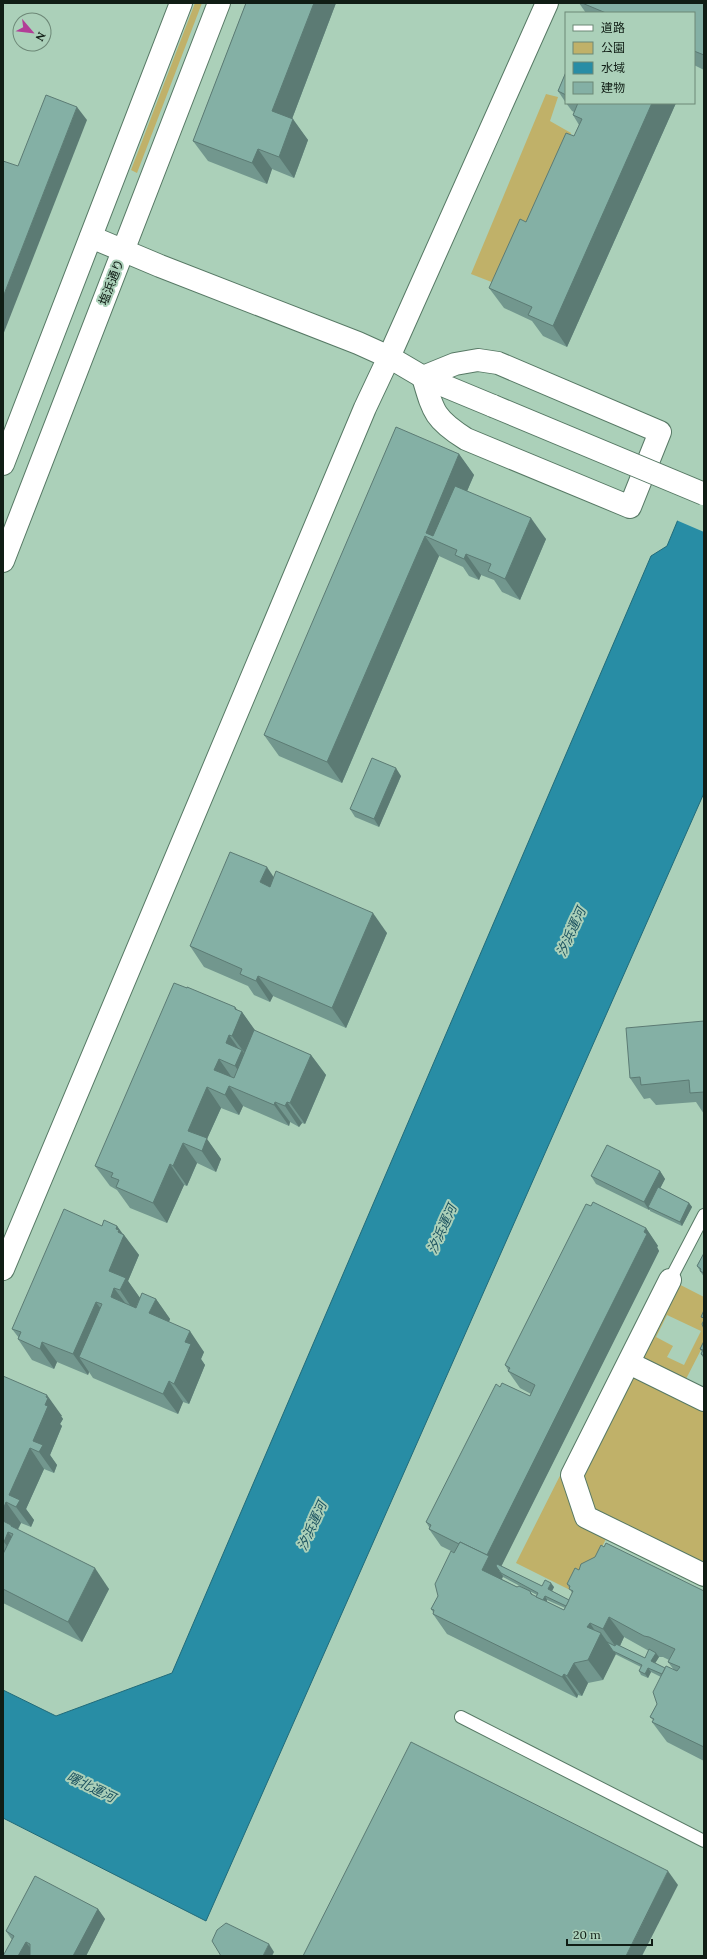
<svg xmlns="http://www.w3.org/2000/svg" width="707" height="1959" viewBox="0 0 707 1959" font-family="Lora,'Noto Sans JP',serif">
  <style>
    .green { fill: #c0b169; fill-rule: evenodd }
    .water { fill: #288da5; stroke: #216b7a }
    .pier { fill: #abd0b9 }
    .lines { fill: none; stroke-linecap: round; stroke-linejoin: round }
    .lane-casing { stroke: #577965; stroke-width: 14 }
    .street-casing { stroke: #577965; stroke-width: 24 }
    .secondary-casing { stroke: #577965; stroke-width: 24 }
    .lane { stroke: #fff; stroke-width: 12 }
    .street { stroke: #fff; stroke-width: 22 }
    .secondary { stroke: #fff; stroke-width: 22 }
    .secondary-bridge-casing { stroke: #577965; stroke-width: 24; stroke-linecap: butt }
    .secondary-bridge { stroke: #fff; stroke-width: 22 }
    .wall { fill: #72978e; fill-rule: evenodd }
    .shaded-wall { fill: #5c7b74 }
    .building { fill: #84b0a5; stroke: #5c7b74 }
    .labels { text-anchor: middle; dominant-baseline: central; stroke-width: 4; stroke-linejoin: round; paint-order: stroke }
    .street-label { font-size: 12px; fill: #101d15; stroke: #abd0b9 }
    .water-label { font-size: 13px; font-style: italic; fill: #1b515f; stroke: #abd0b9 }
  </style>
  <rect width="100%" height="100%" fill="#abd0b9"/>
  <g class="green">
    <polygon points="195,3 202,3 137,173 131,170"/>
    <polygon points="546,94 558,97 550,121 571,133 507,288 471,274"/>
    <path d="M661 1275 704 1297V1344L686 1379 704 1388V1587L606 1539 578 1594 516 1563ZM667 1315 701 1331 684 1365 667 1357 673 1346 656 1337Z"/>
  </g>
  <polygon class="water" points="704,457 704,793 206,1921 3,1818 3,1690 56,1716 172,1673 651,556 667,546"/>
  <polygon class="pier" points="702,456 704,457 704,532 676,520"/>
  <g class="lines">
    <defs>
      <g id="lane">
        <polyline points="670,1280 704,1215"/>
        <polyline points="461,1717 704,1841"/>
      </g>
      <g id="street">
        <path d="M478 360 498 363 660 432 630 507 466 439C434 419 433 411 423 377L455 364Z"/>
        <polyline points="3,1269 365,408 389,357"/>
        <polyline points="670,1280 572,1475 586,1517 704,1575"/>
        <polyline points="629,1363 704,1400"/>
      </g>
      <g id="secondary">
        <polyline points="91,237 160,266 358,343 389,357 423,377 493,406"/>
        <polyline points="389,357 547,3"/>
        <polyline points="3,464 181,3"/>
        <polyline points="3,561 219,3"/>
      </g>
    </defs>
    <use href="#lane" class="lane-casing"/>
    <use href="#street" class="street-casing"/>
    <use href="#secondary" class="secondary-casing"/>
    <use href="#lane" class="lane"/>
    <use href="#street" class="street"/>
    <use href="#secondary" class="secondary"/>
    <defs>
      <polyline id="secondary-bridge" points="493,406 704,494"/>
    </defs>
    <use href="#secondary-bridge" class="secondary-bridge-casing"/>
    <use href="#secondary-bridge" class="secondary-bridge"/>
  </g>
  <g class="wall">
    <polygon points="246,3 336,3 292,119 308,140 294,178 272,169 267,184 208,161 193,141"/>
    <polygon points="579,3 704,3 704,70 694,65 694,13 586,13"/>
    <polygon points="566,72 566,103 558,91"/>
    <polygon points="566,103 676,103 567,347 543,336 532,321 504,308 489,288 574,136 579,125 573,115 574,112 572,111"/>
    <polygon points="459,454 474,475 467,491 546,539 520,600 502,592 494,580 481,575 479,580 469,576 463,567 439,556 342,783 279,756 264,735"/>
    <polygon points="401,776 379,827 355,817 350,809"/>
    <polygon points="274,878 387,933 346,1028 273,996 270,1002 254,995 248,986 204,967 190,946"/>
    <polygon points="235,1007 237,1010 242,1012 255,1031 311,1055 326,1075 305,1124 302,1123 299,1127 290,1122 289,1126 243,1106 239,1115 221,1108 207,1139 221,1159 216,1172 197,1163 187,1186 184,1185 167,1223 130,1208 117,1190 110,1186 95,1166"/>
    <polygon points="704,1021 704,1114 696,1102 656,1105 650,1098 644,1099 630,1078"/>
    <polygon points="660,1171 665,1179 660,1188 689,1203 692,1207 682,1226 650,1211 650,1209 649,1210 596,1184 591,1176"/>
    <path d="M591 1206 646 1228 658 1246 657 1247 659 1251 501 1566 542 1586 554 1587 552 1591 569 1600 572 1593 567 1584 579 1570 704 1591V1761L667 1742 652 1722 653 1720 650 1717 657 1704 661 1677 651 1672 648 1678 641 1675 639 1671 641 1667 615 1654 603 1680 588 1683 582 1696 578 1695 577 1698 447 1634 433 1614V1612L431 1609 438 1596 455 1553 441 1546 429 1529V1527L426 1522 500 1387 530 1396 531 1394 520 1388 508 1371V1370L505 1365ZM503 1577 537 1595 536 1597 532 1595 530 1591 517 1587 502 1579ZM547 1600 565 1608 564 1610 547 1602ZM624 1637 649 1651 645 1658 620 1646ZM659 1657H663L669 1660 668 1662 674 1670 665 1668 655 1663Z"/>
    <polygon points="102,1226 117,1226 123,1234 124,1235 139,1255 128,1281 140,1298 156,1299 170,1319 169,1322 204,1352 201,1359 205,1365 189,1404 183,1402 178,1414 93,1378 89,1372 88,1375 57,1362 54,1369 32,1360 18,1339 19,1338 12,1329"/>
    <polygon points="704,1253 704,1277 697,1266"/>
    <polygon points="704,1341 704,1359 701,1354 702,1352 700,1349"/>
    <polygon points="3,1376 62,1416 61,1416 63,1419 60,1424 62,1426 50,1455 57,1465 54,1473 44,1469 26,1509 34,1520 31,1527 21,1523 18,1530 109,1589 82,1642 3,1603"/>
    <polygon points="98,1909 105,1919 86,1956 3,1956 12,1940 6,1931"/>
  </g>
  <g class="shaded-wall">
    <polygon points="314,3 336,3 287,132 272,111"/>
    <polygon points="652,103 676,103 567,347 553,326"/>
    <polygon points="77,107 87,120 3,335 3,297"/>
    <polygon points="293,119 308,140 294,178 279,157"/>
    <polygon points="258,149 272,169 267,184 252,163"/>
    <polygon points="459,454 474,475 444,544 426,533"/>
    <polygon points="531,518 546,539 520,600 505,579"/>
    <polygon points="425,536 439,556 342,783 327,762"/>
    <polygon points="466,554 481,575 479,580 464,559"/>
    <polygon points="396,768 401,776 379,827 374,819"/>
    <polygon points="267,867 281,888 275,903 260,882"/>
    <polygon points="373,913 387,933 346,1028 332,1008"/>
    <polygon points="258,976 273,996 270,1002 256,981"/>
    <polygon points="235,1007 241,1015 242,1012 257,1033 247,1056 232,1036"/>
    <polygon points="229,1035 241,1052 242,1050 256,1071 249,1087 235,1066 226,1043"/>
    <polygon points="311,1055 326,1075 305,1124 290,1103"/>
    <polygon points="219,1059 233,1079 229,1086 243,1106 239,1115 225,1095 214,1070"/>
    <polygon points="207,1087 221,1108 207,1139 221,1159 216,1172 188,1131"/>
    <polygon points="275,1102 290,1122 289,1126 274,1105"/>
    <polygon points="287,1102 302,1123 299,1127 285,1106"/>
    <polygon points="183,1143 197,1163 187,1186 173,1166"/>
    <polygon points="170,1164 184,1185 167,1223 153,1203"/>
    <polygon points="660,1171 665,1179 650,1208 648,1207 650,1209 649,1210 644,1202"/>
    <polygon points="689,1203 692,1207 682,1226 680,1222"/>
    <polygon points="117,1226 124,1236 124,1235 139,1255 128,1281 140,1298 134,1311 120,1290 109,1271 116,1229"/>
    <polygon points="646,1228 658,1246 657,1247 659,1251 499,1571 503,1576 496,1590 482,1570 486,1557"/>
    <polygon points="114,1288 129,1308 111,1297"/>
    <polygon points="156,1299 170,1319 164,1334 149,1313"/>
    <polygon points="96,1302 110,1322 79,1357 89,1372 88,1375 73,1354"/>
    <polygon points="190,1331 204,1352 201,1359 205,1365 189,1404 174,1384 185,1342"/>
    <polygon points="42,1342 57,1362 54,1369 40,1349"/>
    <polygon points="169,1381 183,1402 178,1414 163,1394"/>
    <polygon points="47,1395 62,1416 61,1416 63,1419 60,1424 62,1426 50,1455 57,1465 54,1473 39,1452 33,1441 45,1405 46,1397"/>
    <polygon points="30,1448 44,1469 26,1509 34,1520 31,1527 16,1507 9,1495"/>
    <polygon points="6,1502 21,1523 16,1532 13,1534 8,1532 23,1552 19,1562 4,1542 3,1525 3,1510"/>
    <polygon points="95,1568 109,1589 82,1642 68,1622"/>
    <polygon points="551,1583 554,1587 551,1593 548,1589"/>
    <polygon points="530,1591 540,1606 545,1596 547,1600 543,1610 531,1594"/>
    <polygon points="609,1617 624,1637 618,1650 603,1629"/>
    <polygon points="590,1623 599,1637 601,1633 616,1654 603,1680 588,1660 587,1627"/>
    <polygon points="656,1653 659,1657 654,1665 651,1661"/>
    <polygon points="574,1663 588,1683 582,1696 567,1676"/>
    <polygon points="648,1668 651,1672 648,1678 645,1674"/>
    <polygon points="564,1674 578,1695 577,1698 562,1677"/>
    <polygon points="668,1871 678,1885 642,1956 626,1956"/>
    <polygon points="98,1909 105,1919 86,1956 73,1956"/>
    <polygon points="26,1942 34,1953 32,1956 18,1956"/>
    <polygon points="269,1944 274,1952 272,1956 263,1956"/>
  </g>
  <g class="building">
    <polygon points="246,3 314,3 272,111 293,119 279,157 258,149 252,163 193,141"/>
    <polygon points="582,3 704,3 704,55 694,51 694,13 606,13"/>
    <polygon points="566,72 566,95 558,91"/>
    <polygon points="46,95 77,107 3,297 3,161 18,166"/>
    <polygon points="578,103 652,103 553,326 528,315 532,307 489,288 520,219 526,222 566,133 574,136 582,119 573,115"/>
    <polygon points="396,427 459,454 426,533 433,536 455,486 531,518 505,579 488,571 491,564 466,554 464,559 455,555 457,550 425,536 327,762 264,735"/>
    <polygon points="372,758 396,768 374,819 350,809"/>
    <polygon points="230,852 267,867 260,882 270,887 276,871 373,913 332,1008 258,976 256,981 240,974 242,969 190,946"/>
    <polygon points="174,983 187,988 187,987 235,1007 235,1009 242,1012 232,1036 229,1035 226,1043 242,1050 235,1066 219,1059 214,1070 234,1078 254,1030 311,1055 290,1103 287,1102 285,1106 275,1102 274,1105 229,1086 225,1095 207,1087 188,1131 207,1138 202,1151 183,1143 173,1166 170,1164 153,1203 116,1187 119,1180 111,1177 113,1173 95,1166"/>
    <polygon points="704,1021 704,1092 690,1093 689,1080 641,1085 640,1077 630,1078 626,1028"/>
    <polygon points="607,1145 660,1171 644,1202 591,1176"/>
    <polygon points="658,1187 689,1203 680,1222 648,1207"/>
    <polygon points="593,1202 646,1228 644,1232 647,1234 487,1555 460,1542 459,1544 429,1529 431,1525 426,1522 496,1384 500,1387 502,1383 530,1396 535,1385 508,1371 510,1368 505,1365 586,1204 591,1206"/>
    <polygon points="64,1209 102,1226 104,1220 117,1226 116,1229 119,1230 118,1232 124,1235 109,1271 126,1278 120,1290 114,1288 111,1297 136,1308 142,1293 156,1299 149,1313 190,1331 185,1342 191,1344 174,1384 169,1381 163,1394 79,1357 102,1304 96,1302 73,1354 42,1342 40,1349 18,1339 21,1332 12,1329"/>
    <polygon points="704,1253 704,1273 700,1271 701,1269 697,1266"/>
    <polygon points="704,1310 704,1318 701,1317"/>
    <polygon points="704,1320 704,1329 702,1324"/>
    <polygon points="704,1341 704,1356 701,1354 703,1350 700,1349"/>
    <polygon points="3,1376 47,1395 46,1397 48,1398 45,1405 48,1406 33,1441 43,1445 39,1452 30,1448 9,1495 20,1500 16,1507 6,1502 3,1510"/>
    <polygon points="3,1521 11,1525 11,1526 95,1568 68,1622 3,1589 3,1554 13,1534 8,1532 4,1542 3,1541"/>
    <polygon points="460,1542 489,1556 482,1570 517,1587 519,1586 530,1591 531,1594 564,1610 573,1591 569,1589 570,1586 567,1584 575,1568 579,1570 581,1564 595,1557 601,1545 604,1547 606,1543 704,1591 704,1747 652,1722 654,1719 650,1717 657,1704 653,1692 666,1666 677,1671 680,1667 668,1662 675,1649 649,1637 644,1636 609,1617 603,1629 590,1623 587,1627 601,1633 588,1660 574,1663 567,1676 564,1674 562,1677 433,1614 434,1610 431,1609 438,1596 435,1584 451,1551 454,1553"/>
    <polygon points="497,1564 542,1586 545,1580 551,1583 548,1589 569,1600 566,1606 545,1596 543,1600 536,1597 538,1593 501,1573 496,1566"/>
    <polygon points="607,1642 615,1646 616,1644 645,1658 649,1649 656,1653 651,1661 665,1668 662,1674 648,1668 645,1674 639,1671 642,1665 613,1651"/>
    <polygon points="411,1742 668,1871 626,1956 303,1956"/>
    <polygon points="35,1876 98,1909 73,1956 30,1956 30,1944 26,1942 18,1956 3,1956 14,1936 6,1931"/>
    <polygon points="226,1923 269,1944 263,1956 221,1956 212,1941 217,1930"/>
  </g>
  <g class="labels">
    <g class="street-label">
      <text transform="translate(111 282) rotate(-69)">塩浜通り</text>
    </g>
    <g class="water-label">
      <text transform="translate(571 932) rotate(-66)">汐浜運河</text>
      <text transform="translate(442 1229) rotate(-66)">汐浜運河</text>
      <text transform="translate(312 1526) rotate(-66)">汐浜運河</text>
      <text transform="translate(91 1787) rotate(26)">曙北運河</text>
    </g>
  </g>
  <rect width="707" height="1959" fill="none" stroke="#101d15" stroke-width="8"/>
  <rect x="565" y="12" width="130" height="92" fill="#abd0b9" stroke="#6d8877"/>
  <rect x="573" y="25" width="20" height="6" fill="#ffffff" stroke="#6d8877"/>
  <text x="601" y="32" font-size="12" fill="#101d15">道路</text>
  <rect x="573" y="42" width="20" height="12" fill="#c0b169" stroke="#6d8877"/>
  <text x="601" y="52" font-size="12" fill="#101d15">公園</text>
  <rect x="573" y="62" width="20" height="12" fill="#288da5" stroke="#6d8877"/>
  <text x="601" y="72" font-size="12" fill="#101d15">水域</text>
  <rect x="573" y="82" width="20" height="12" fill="#84b0a5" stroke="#6d8877"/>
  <text x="601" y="92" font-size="12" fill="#101d15">建物</text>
  <g transform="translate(32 32) rotate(118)"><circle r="19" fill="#abd0b9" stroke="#6d8877"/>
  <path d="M0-3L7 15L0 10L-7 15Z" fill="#b23e97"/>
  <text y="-6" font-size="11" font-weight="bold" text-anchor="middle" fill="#101d15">N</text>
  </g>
  <path d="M567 1939v6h85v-6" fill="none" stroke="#101d15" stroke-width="2"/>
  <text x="573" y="1939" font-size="12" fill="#101d15" stroke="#abd0b9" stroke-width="3" paint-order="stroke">20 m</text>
</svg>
